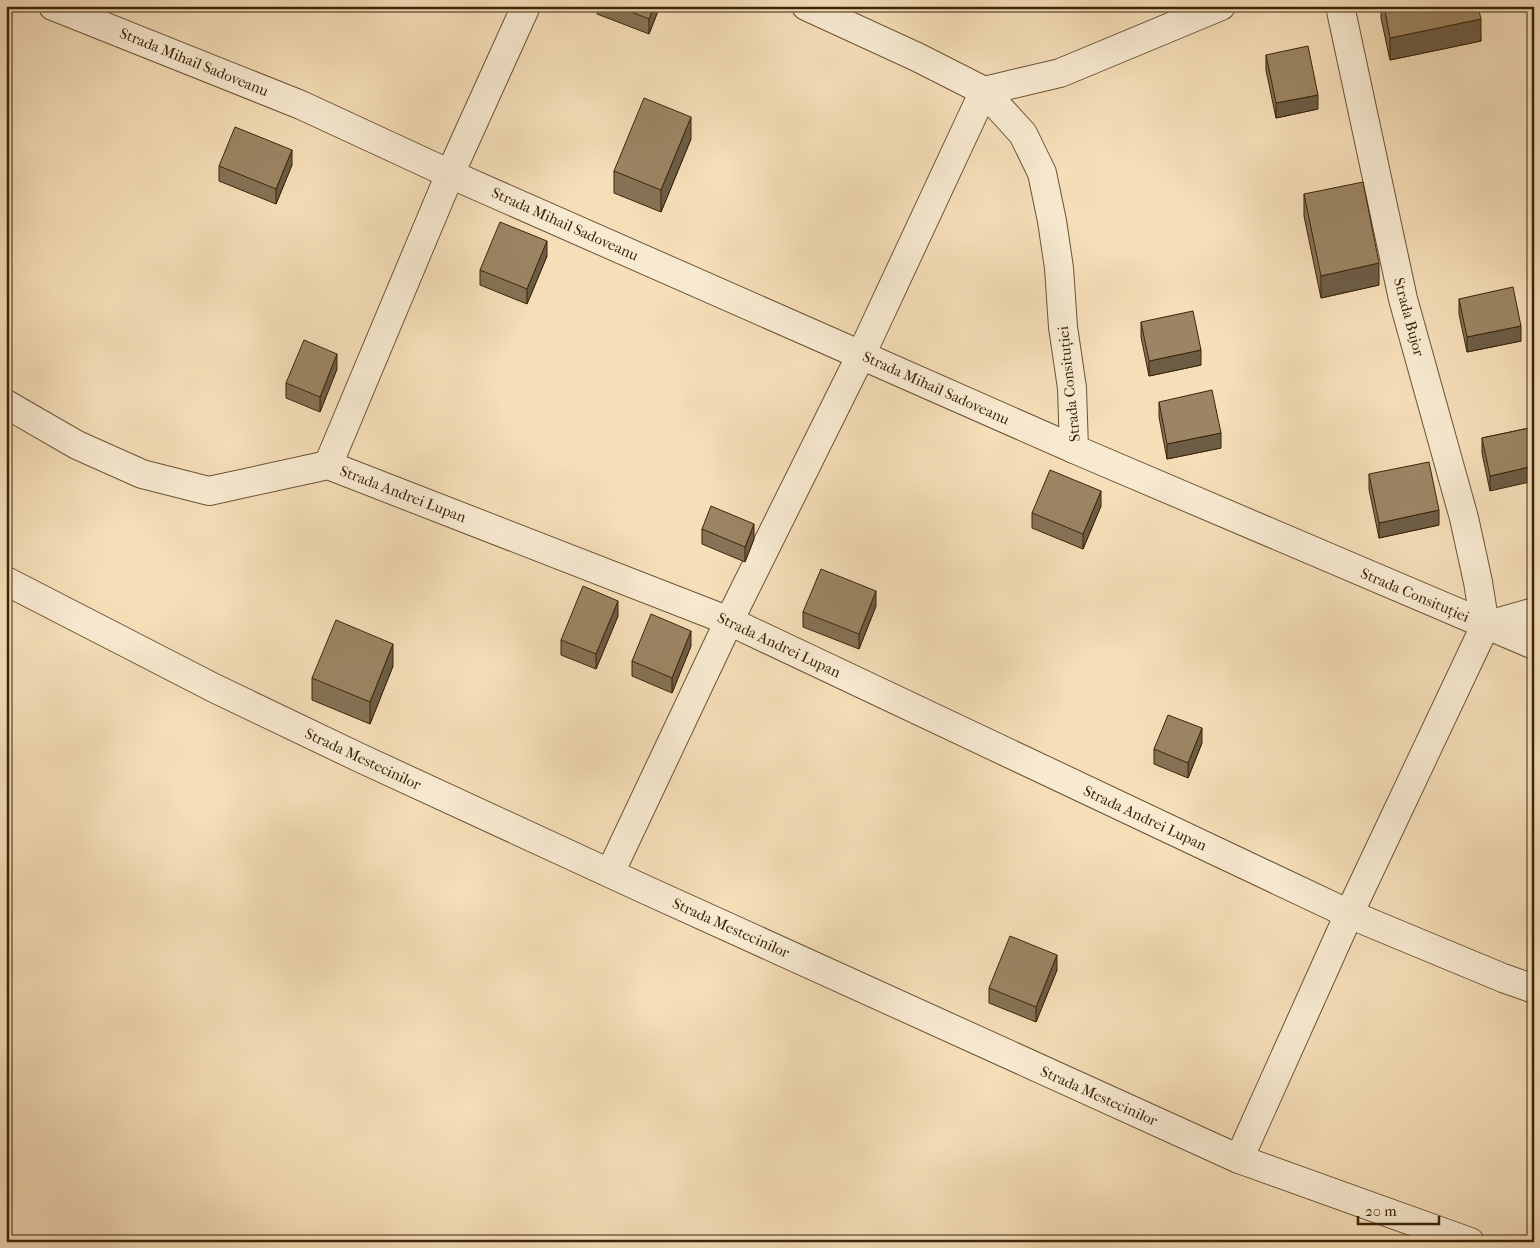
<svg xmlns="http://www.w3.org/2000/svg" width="1540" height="1248" viewBox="0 0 1540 1248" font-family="'IM FELL French Canon',serif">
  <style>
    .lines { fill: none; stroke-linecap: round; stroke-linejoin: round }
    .minor-casing { stroke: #6a5334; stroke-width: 30 }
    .minor { stroke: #f8ead1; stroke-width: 28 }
    .wall { fill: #867256; stroke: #3b2508 }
    .shaded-wall { fill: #6d5d46; stroke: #3b2508 }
    .building { fill: #9c8564; stroke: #3b2508 }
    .labels { text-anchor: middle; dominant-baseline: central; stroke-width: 4; stroke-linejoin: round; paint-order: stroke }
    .street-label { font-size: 15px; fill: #3b2508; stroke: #f8ead1 }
  </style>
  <rect width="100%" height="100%" fill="#f5deb8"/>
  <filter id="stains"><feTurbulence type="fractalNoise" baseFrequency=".004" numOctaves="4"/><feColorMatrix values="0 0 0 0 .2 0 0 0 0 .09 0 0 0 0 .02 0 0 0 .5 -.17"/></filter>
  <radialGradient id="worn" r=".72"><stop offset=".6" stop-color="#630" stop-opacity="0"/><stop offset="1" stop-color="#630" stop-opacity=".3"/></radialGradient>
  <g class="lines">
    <defs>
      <g id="minor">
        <polyline points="53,6 301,105 450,174 1074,449"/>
        <polyline points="806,6 917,57 984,91 1023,134 1042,173 1052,221 1059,268 1063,327 1072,388 1074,449 1534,645"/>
        <polyline points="1340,6 1403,299 1464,518 1478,582 1485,626"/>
        <polyline points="984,91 1060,73 1221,6"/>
        <polyline points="6,404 77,445 142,474 209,491 328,465 729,621 1349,914 1503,978 1534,989"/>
        <polyline points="328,465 450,174 526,6"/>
        <polyline points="6,581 214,688 358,757 644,889 1239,1159 1470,1242"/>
        <polyline points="610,873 729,621 861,355 984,91"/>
        <polyline points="1239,1159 1349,914 1485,626 1534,612"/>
      </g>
    </defs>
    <use href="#minor" class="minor-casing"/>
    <use href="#minor" class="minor"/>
  </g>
  <g class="wall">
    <polygon points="597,6 660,6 649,34 597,14"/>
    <polygon points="1381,6 1478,6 1481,41 1390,60 1381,18"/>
    <polygon points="1266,55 1318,109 1276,118 1266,70"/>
    <polygon points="691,139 661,212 614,193 614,171"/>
    <polygon points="292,165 276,204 219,181 219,166"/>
    <polygon points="1304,194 1379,285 1321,298 1304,216"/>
    <polygon points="547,256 527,304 480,285 480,270"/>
    <polygon points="1459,299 1521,341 1467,352 1459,314"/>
    <polygon points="1141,322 1201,365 1149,376 1141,337"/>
    <polygon points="337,369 320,412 286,398 286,383"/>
    <polygon points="1159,402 1221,448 1167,459 1159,417"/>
    <polygon points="1534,427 1490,491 1482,453 1482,438"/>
    <polygon points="1369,474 1439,525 1379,538 1369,489"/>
    <polygon points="1101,506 1083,549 1032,528 1032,513"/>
    <polygon points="702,529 754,539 745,562 702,544"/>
    <polygon points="876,606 859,649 803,627 803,612"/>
    <polygon points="618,616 596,669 561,655 561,640"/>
    <polygon points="691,646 672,693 632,676 632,661"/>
    <polygon points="393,666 370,724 312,700 312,678"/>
    <polygon points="1202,743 1188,778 1154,764 1154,749"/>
    <polygon points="1057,970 1036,1022 989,1003 989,988"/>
  </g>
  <g class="shaded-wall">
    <polygon points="654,6 660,6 649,34 649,19"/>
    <polygon points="1481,19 1481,41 1390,60 1390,38"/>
    <polygon points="1318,95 1318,109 1276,118 1276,103"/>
    <polygon points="691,117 691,139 661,212 661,190"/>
    <polygon points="292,150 292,165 276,204 276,189"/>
    <polygon points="547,241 547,256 527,304 527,289"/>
    <polygon points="1379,263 1379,285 1321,298 1321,276"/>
    <polygon points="1521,326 1521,341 1467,352 1467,337"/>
    <polygon points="1201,350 1201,365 1149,376 1149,361"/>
    <polygon points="337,354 337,369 320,412 320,397"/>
    <polygon points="1221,433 1221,448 1167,459 1167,444"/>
    <polygon points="1534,466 1534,481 1490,491 1490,476"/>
    <polygon points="1101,491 1101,506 1083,549 1083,534"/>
    <polygon points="1439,510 1439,525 1379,538 1379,523"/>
    <polygon points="754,524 754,539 745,562 745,547"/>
    <polygon points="876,591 876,606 859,649 859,634"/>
    <polygon points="618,601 618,616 596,669 596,654"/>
    <polygon points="691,631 691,646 672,693 672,678"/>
    <polygon points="393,644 393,666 370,724 370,702"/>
    <polygon points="1202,728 1202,743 1188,778 1188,763"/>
    <polygon points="1057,955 1057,970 1036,1022 1036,1007"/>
  </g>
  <g class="building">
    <polygon points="616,6 654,6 649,19"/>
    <polygon points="1384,6 1478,6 1481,19 1390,38"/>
    <polygon points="1308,46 1318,95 1276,103 1266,55"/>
    <polygon points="644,98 691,117 661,190 614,171"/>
    <polygon points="235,127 292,150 276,189 219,166"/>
    <polygon points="1363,182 1379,263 1321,276 1304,194"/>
    <polygon points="500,222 547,241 527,289 480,270"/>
    <polygon points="1513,287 1521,326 1467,337 1459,299"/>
    <polygon points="1193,311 1201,350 1149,361 1141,322"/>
    <polygon points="304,340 337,354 320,397 286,383"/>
    <polygon points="1212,390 1221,433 1167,444 1159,402"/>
    <polygon points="1534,427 1534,466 1490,476 1482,438"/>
    <polygon points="1429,462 1439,510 1379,523 1369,474"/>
    <polygon points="1050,470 1101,491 1083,534 1032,513"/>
    <polygon points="711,506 754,524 745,547 702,529"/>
    <polygon points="821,569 876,591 859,634 803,612"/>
    <polygon points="583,586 618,601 596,654 561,640"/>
    <polygon points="651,614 691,631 672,678 632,661"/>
    <polygon points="336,620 393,644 370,702 312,678"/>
    <polygon points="1168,715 1202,728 1188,763 1154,749"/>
    <polygon points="1010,936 1057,955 1036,1007 989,988"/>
  </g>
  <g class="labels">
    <g class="street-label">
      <text transform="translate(194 62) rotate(22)">Strada Mihail Sadoveanu</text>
      <text transform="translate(565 224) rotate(24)">Strada Mihail Sadoveanu</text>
      <text transform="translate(1409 317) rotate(75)">Strada Bujor</text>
      <text transform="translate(1069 384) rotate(-96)">Strada Consituției</text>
      <text transform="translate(936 388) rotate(24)">Strada Mihail Sadoveanu</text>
      <text transform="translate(403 494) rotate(21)">Strada Andrei Lupan</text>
      <text transform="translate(1415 595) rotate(23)">Strada Consituției</text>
      <text transform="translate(779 645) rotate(25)">Strada Andrei Lupan</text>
      <text transform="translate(363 759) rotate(25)">Strada Mestecinilor</text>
      <text transform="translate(1145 818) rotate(25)">Strada Andrei Lupan</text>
      <text transform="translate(731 928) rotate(24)">Strada Mestecinilor</text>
      <text transform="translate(1099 1096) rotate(24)">Strada Mestecinilor</text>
    </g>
  </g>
  <rect width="1540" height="1248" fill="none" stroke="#f5deb8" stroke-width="25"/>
  <rect x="8" y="8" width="1525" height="1233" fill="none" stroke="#3b2508" stroke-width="2.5"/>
  <rect x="12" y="12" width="1515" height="1223" fill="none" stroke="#3b2508"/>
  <path d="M1358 1216v8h81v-8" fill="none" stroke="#3b2508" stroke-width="2.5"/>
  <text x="1365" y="1216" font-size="15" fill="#3b2508" stroke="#f8ead1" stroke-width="4" paint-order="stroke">20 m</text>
  <rect width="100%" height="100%" filter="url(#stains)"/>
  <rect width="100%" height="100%" fill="url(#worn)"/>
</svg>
